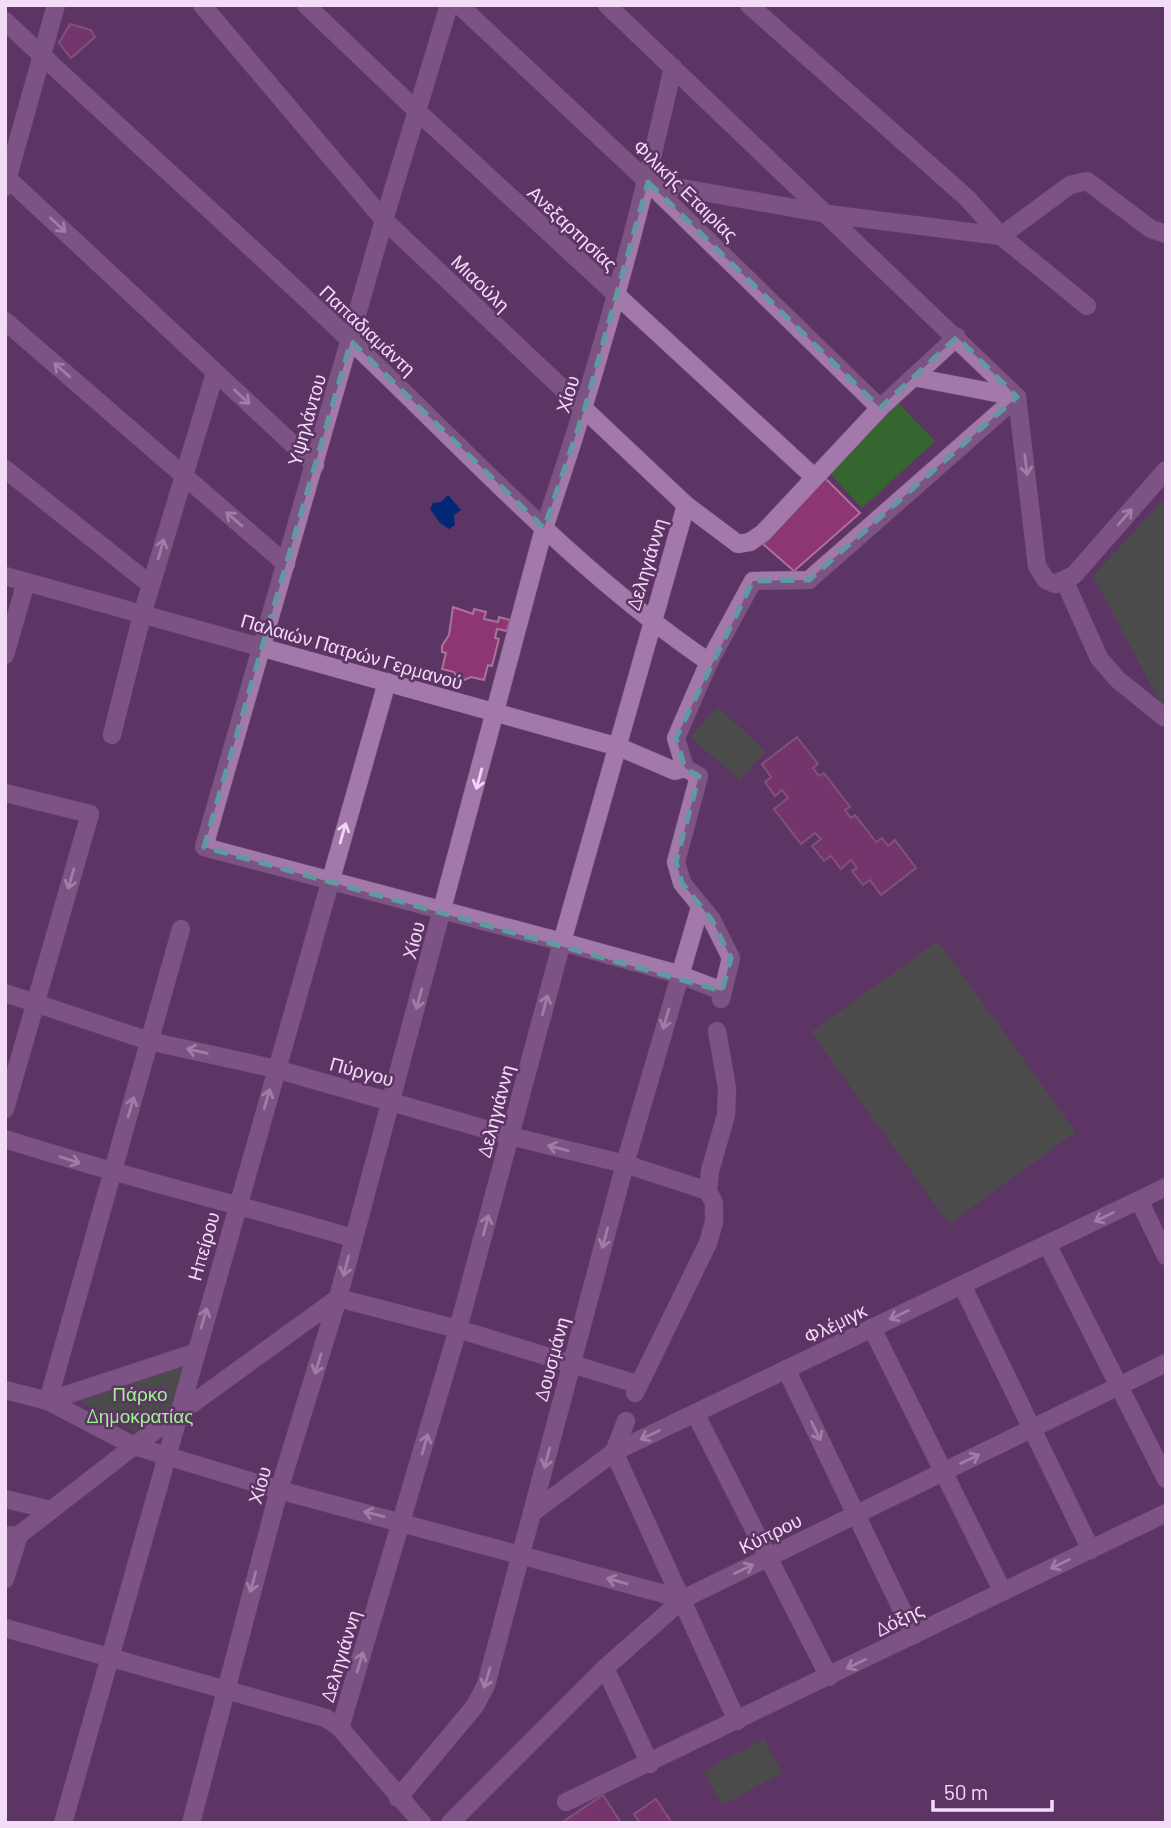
<svg xmlns="http://www.w3.org/2000/svg" width="1171" height="1828" viewBox="0 0 1171 1828" font-family="Barlow,sans-serif">
  <style>
    .green { fill: #366630 }
    .water { fill: #002875 }
    .building { fill: #8e3673; stroke: #ad7298; stroke-width: 2 }
    .lines { fill: none; stroke-linecap: round; stroke-linejoin: round }
    .minor-casing { stroke: #735178; stroke-width: 19 }
    .minor { stroke: #a378ab; stroke-width: 18 }
    .oneway { stroke: #efd7f3 }
    .marked { fill: none; stroke: #5f9a9e; stroke-width: 5; stroke-dasharray: 14 9; stroke-linejoin: round }
    .labels { text-anchor: middle; dominant-baseline: central; stroke-width: 5; stroke-linejoin: round; paint-order: stroke }
    .street-label { font-size: 19px; fill: #f3dcf7; stroke: #5d3564 }
    .park-label { font-size: 19px; fill: #99f78c; stroke: #5d3564 }
  </style>
  <rect width="100%" height="100%" fill="#5d3564"/>
  <g class="green">
    <polygon points="898,403 935,441 862,508 828,471"/>
    <polygon points="1166,497 1166,714 1093,576"/>
    <polygon points="717,707 766,751 740,780 690,737"/>
    <polygon points="938,941 1076,1132 949,1224 811,1032"/>
    <polygon points="187,1361 169,1414 139,1435 77,1399"/>
    <polygon points="764,1739 782,1773 722,1805 704,1771"/>
  </g>
  <polygon class="water" points="448,495 461,510 454,515 455,525 449,529 440,523 430,509 433,503 441,502"/>
  <g class="building">
    <polygon points="70,24 91,30 95,37 71,58 59,43"/>
    <polygon points="825,478 860,513 794,571 763,544"/>
    <polygon points="453,607 473,614 474,609 486,612 484,619 498,622 499,617 510,620 507,631 497,629 495,638 499,639 492,666 488,665 484,680 471,677 459,682 454,672 442,669 446,653 442,652 442,646 449,635"/>
    <polygon points="797,737 818,764 813,768 819,776 824,773 850,807 845,810 851,818 855,815 876,842 882,838 888,846 895,840 916,868 881,895 870,880 863,885 852,871 857,868 851,860 841,869 831,856 824,861 812,846 821,839 815,833 801,844 774,809 788,798 782,790 775,796 765,782 771,777 762,764"/>
    <polygon points="603,1795 621,1823 561,1823"/>
    <polygon points="656,1799 672,1823 640,1823 634,1814"/>
  </g>
  <g class="lines">
    <defs>
      <g id="minor">
        <polyline points="202,5 384,220 686,505 738,544 750,542 763,533 880,408 957,337"/>
        <polyline points="306,5 416,110 814,477"/>
        <polyline points="449,5 384,220 204,847 562,942 678,974 722,991"/>
        <polyline points="459,5 648,182 880,408"/>
        <polyline points="607,5 1017,397"/>
        <polyline points="749,5 967,198 1001,236 1087,306"/>
        <path d="M5 21C120 129 237 233 351 341 467 451 576 572 709 662"/>
        <polyline points="5,176 315,465"/>
        <polyline points="648,182 827,214 1001,236 1070,185 1087,181 1151,229 1166,234"/>
        <polyline points="5,187 56,5"/>
        <polyline points="5,321 286,564"/>
        <polyline points="913,377 1017,397"/>
        <polyline points="1017,397 1037,566 1046,580 1055,584 1074,575 1166,470"/>
        <polyline points="5,469 151,585"/>
        <polyline points="5,576 619,747 675,771 685,768"/>
        <polyline points="1065,582 1099,658 1117,679 1164,717"/>
        <polyline points="5,655 26,582"/>
        <polyline points="112,735 142,615 215,373"/>
        <polyline points="5,793 90,814 5,1109"/>
        <polyline points="5,993 149,1041 276,1069 510,1136 625,1164 708,1191"/>
        <polyline points="721,999 731,958 712,920 682,883 676,862 699,776 685,768 676,738 709,662 753,581 809,580 1017,397"/>
        <path d="M5 1139C120 1176 238 1204 353 1238"/>
        <polyline points="1139,1200 1166,1256"/>
        <polyline points="1047,1244 1166,1479"/>
        <polyline points="962,1285 1091,1550"/>
        <polyline points="338,1298 458,1329 637,1384"/>
        <polyline points="872,1328 1003,1592"/>
        <polyline points="786,1369 914,1635"/>
        <polyline points="5,1390 48,1401 134,1446 279,1490 683,1599"/>
        <polyline points="635,1393 708,1243 714,1222 714,1203 708,1191 710,1171 726,1115 727,1088 717,1031"/>
        <polyline points="48,1401 181,929"/>
        <polyline points="48,1401 194,1353"/>
        <polyline points="695,1413 829,1677"/>
        <polyline points="614,1452 737,1721"/>
        <polyline points="614,1452 626,1421"/>
        <polyline points="5,1499 51,1510"/>
        <polyline points="532,1513 614,1452 1166,1187"/>
        <polyline points="5,1536 19,1535 134,1446 338,1298"/>
        <polyline points="5,1579 19,1535"/>
        <polyline points="5,1628 326,1718 340,1728 422,1823"/>
        <polyline points="605,1668 650,1764"/>
        <polyline points="340,1728 458,1329 562,942 686,505"/>
        <polyline points="398,1798 475,1706 486,1685 625,1164 700,907"/>
        <polyline points="566,1802 1166,1513"/>
        <polyline points="63,1823 387,682"/>
        <path d="M191 1823 279 1490 338 1298 544 528C596 377 638 224 673 67"/>
        <polyline points="450,1823 605,1668 683,1599 1166,1363"/>
      </g>
    </defs>
    <use href="#minor" class="minor-casing"/>
    <use href="#minor" class="minor"/>
  </g>
  <defs><path id="oneway-shaft" d="M-6 0H5M1.5-3L5.5 0L1.5 3" fill="none" stroke-width="1.6" stroke-linecap="round" stroke-linejoin="round" transform="scale(1.75)"/></defs>
  <g class="oneway">
    <use href="#oneway-shaft" transform="translate(58 225) rotate(43)"/>
    <use href="#oneway-shaft" transform="translate(62 370) rotate(-139)"/>
    <use href="#oneway-shaft" transform="translate(242 397) rotate(43)"/>
    <use href="#oneway-shaft" transform="translate(1026 465) rotate(83)"/>
    <use href="#oneway-shaft" transform="translate(1125 517) rotate(-49)"/>
    <use href="#oneway-shaft" transform="translate(234 519) rotate(-139)"/>
    <use href="#oneway-shaft" transform="translate(161 549) rotate(-74)"/>
    <use href="#oneway-shaft" transform="translate(479 779) rotate(105)"/>
    <use href="#oneway-shaft" transform="translate(343 833) rotate(-74)"/>
    <use href="#oneway-shaft" transform="translate(71 879) rotate(106)"/>
    <use href="#oneway-shaft" transform="translate(419 999) rotate(105)"/>
    <use href="#oneway-shaft" transform="translate(545 1005) rotate(-75)"/>
    <use href="#oneway-shaft" transform="translate(666 1019) rotate(106)"/>
    <use href="#oneway-shaft" transform="translate(197 1051) rotate(-167)"/>
    <use href="#oneway-shaft" transform="translate(267 1099) rotate(-74)"/>
    <use href="#oneway-shaft" transform="translate(131 1107) rotate(-74)"/>
    <use href="#oneway-shaft" transform="translate(558 1148) rotate(-166)"/>
    <use href="#oneway-shaft" transform="translate(70 1160) rotate(18)"/>
    <use href="#oneway-shaft" transform="translate(1104 1217) rotate(154)"/>
    <use href="#oneway-shaft" transform="translate(486 1225) rotate(-75)"/>
    <use href="#oneway-shaft" transform="translate(605 1238) rotate(105)"/>
    <use href="#oneway-shaft" transform="translate(346 1266) rotate(105)"/>
    <use href="#oneway-shaft" transform="translate(899 1315) rotate(154)"/>
    <use href="#oneway-shaft" transform="translate(204 1318) rotate(-74)"/>
    <use href="#oneway-shaft" transform="translate(318 1364) rotate(107)"/>
    <use href="#oneway-shaft" transform="translate(816 1431) rotate(64)"/>
    <use href="#oneway-shaft" transform="translate(650 1435) rotate(154)"/>
    <use href="#oneway-shaft" transform="translate(425 1444) rotate(-74)"/>
    <use href="#oneway-shaft" transform="translate(547 1458) rotate(105)"/>
    <use href="#oneway-shaft" transform="translate(970 1459) rotate(-26)"/>
    <use href="#oneway-shaft" transform="translate(374 1514) rotate(-166)"/>
    <use href="#oneway-shaft" transform="translate(1060 1564) rotate(154)"/>
    <use href="#oneway-shaft" transform="translate(744 1569) rotate(-26)"/>
    <use href="#oneway-shaft" transform="translate(617 1581) rotate(-164)"/>
    <use href="#oneway-shaft" transform="translate(253 1582) rotate(105)"/>
    <use href="#oneway-shaft" transform="translate(360 1662) rotate(-73)"/>
    <use href="#oneway-shaft" transform="translate(856 1664) rotate(154)"/>
    <use href="#oneway-shaft" transform="translate(487 1678) rotate(107)"/>
  </g>
  <path d="M0 0H1171V1828H0ZM648 182 880 408 957 337 1017 397 809 580 753 581 676 738 685 768 699 776 676 862 682 883 712 920 731 958 722 991 204 847 351 341 544 528 584 411Z" fill="#5d3564" fill-opacity=".55" fill-rule="evenodd"/>
  <path class="marked" d="M648 182 880 408 957 337 1017 397 809 580 753 581 676 738 685 768 699 776 676 862 682 883 712 920 731 958 722 991 204 847 351 341 544 528 584 411Z"/>
  <g class="labels">
    <g class="street-label">
      <text transform="translate(686 190) rotate(44)">Φιλικής Εταιρίας</text>
      <text transform="translate(573 228) rotate(43)">Ανεξαρτησίας</text>
      <text transform="translate(481 283) rotate(44)">Μιαούλη</text>
      <text transform="translate(368 330) rotate(43)">Παπαδιαμάντη</text>
      <text transform="translate(567 394) rotate(-73)">Χίου</text>
      <text transform="translate(306 420) rotate(-74)">Υψηλάντου</text>
      <text transform="translate(646 564) rotate(-73)">Δεληγιάννη</text>
      <text transform="translate(352 651) rotate(16)">Παλαιών Πατρών Γερμανού</text>
      <text transform="translate(413 940) rotate(-75)">Χίου</text>
      <text transform="translate(362 1071) rotate(15)">Πύργου</text>
      <text transform="translate(495 1111) rotate(-75)">Δεληγιάννη</text>
      <text transform="translate(203 1246) rotate(-74)">Ηπείρου</text>
      <text transform="translate(835 1323) rotate(-26)">Φλέμιγκ</text>
      <text transform="translate(551 1359) rotate(-75)">Δουσμάνη</text>
      <text transform="translate(259 1485) rotate(-74)">Χίου</text>
      <text transform="translate(770 1533) rotate(-26)">Κύπρου</text>
      <text transform="translate(899 1619) rotate(-26)">Δόξης</text>
      <text transform="translate(340 1656) rotate(-73)">Δεληγιάννη</text>
    </g>
    <g class="park-label">
      <text x="140" y="1393">Πάρκο<tspan x="140" dy="22">Δημοκρατίας</tspan></text>
    </g>
  </g>
  <rect width="1171" height="1828" fill="none" stroke="#f3dcf7" stroke-width="14"/>
  <path d="M933 1800v10h119v-10" fill="none" stroke="#f3dcf7" stroke-width="3.5"/>
  <text x="944" y="1800" font-size="21" fill="#f3dcf7" stroke="#5d3564" stroke-width="5" paint-order="stroke">50 m</text>
</svg>
